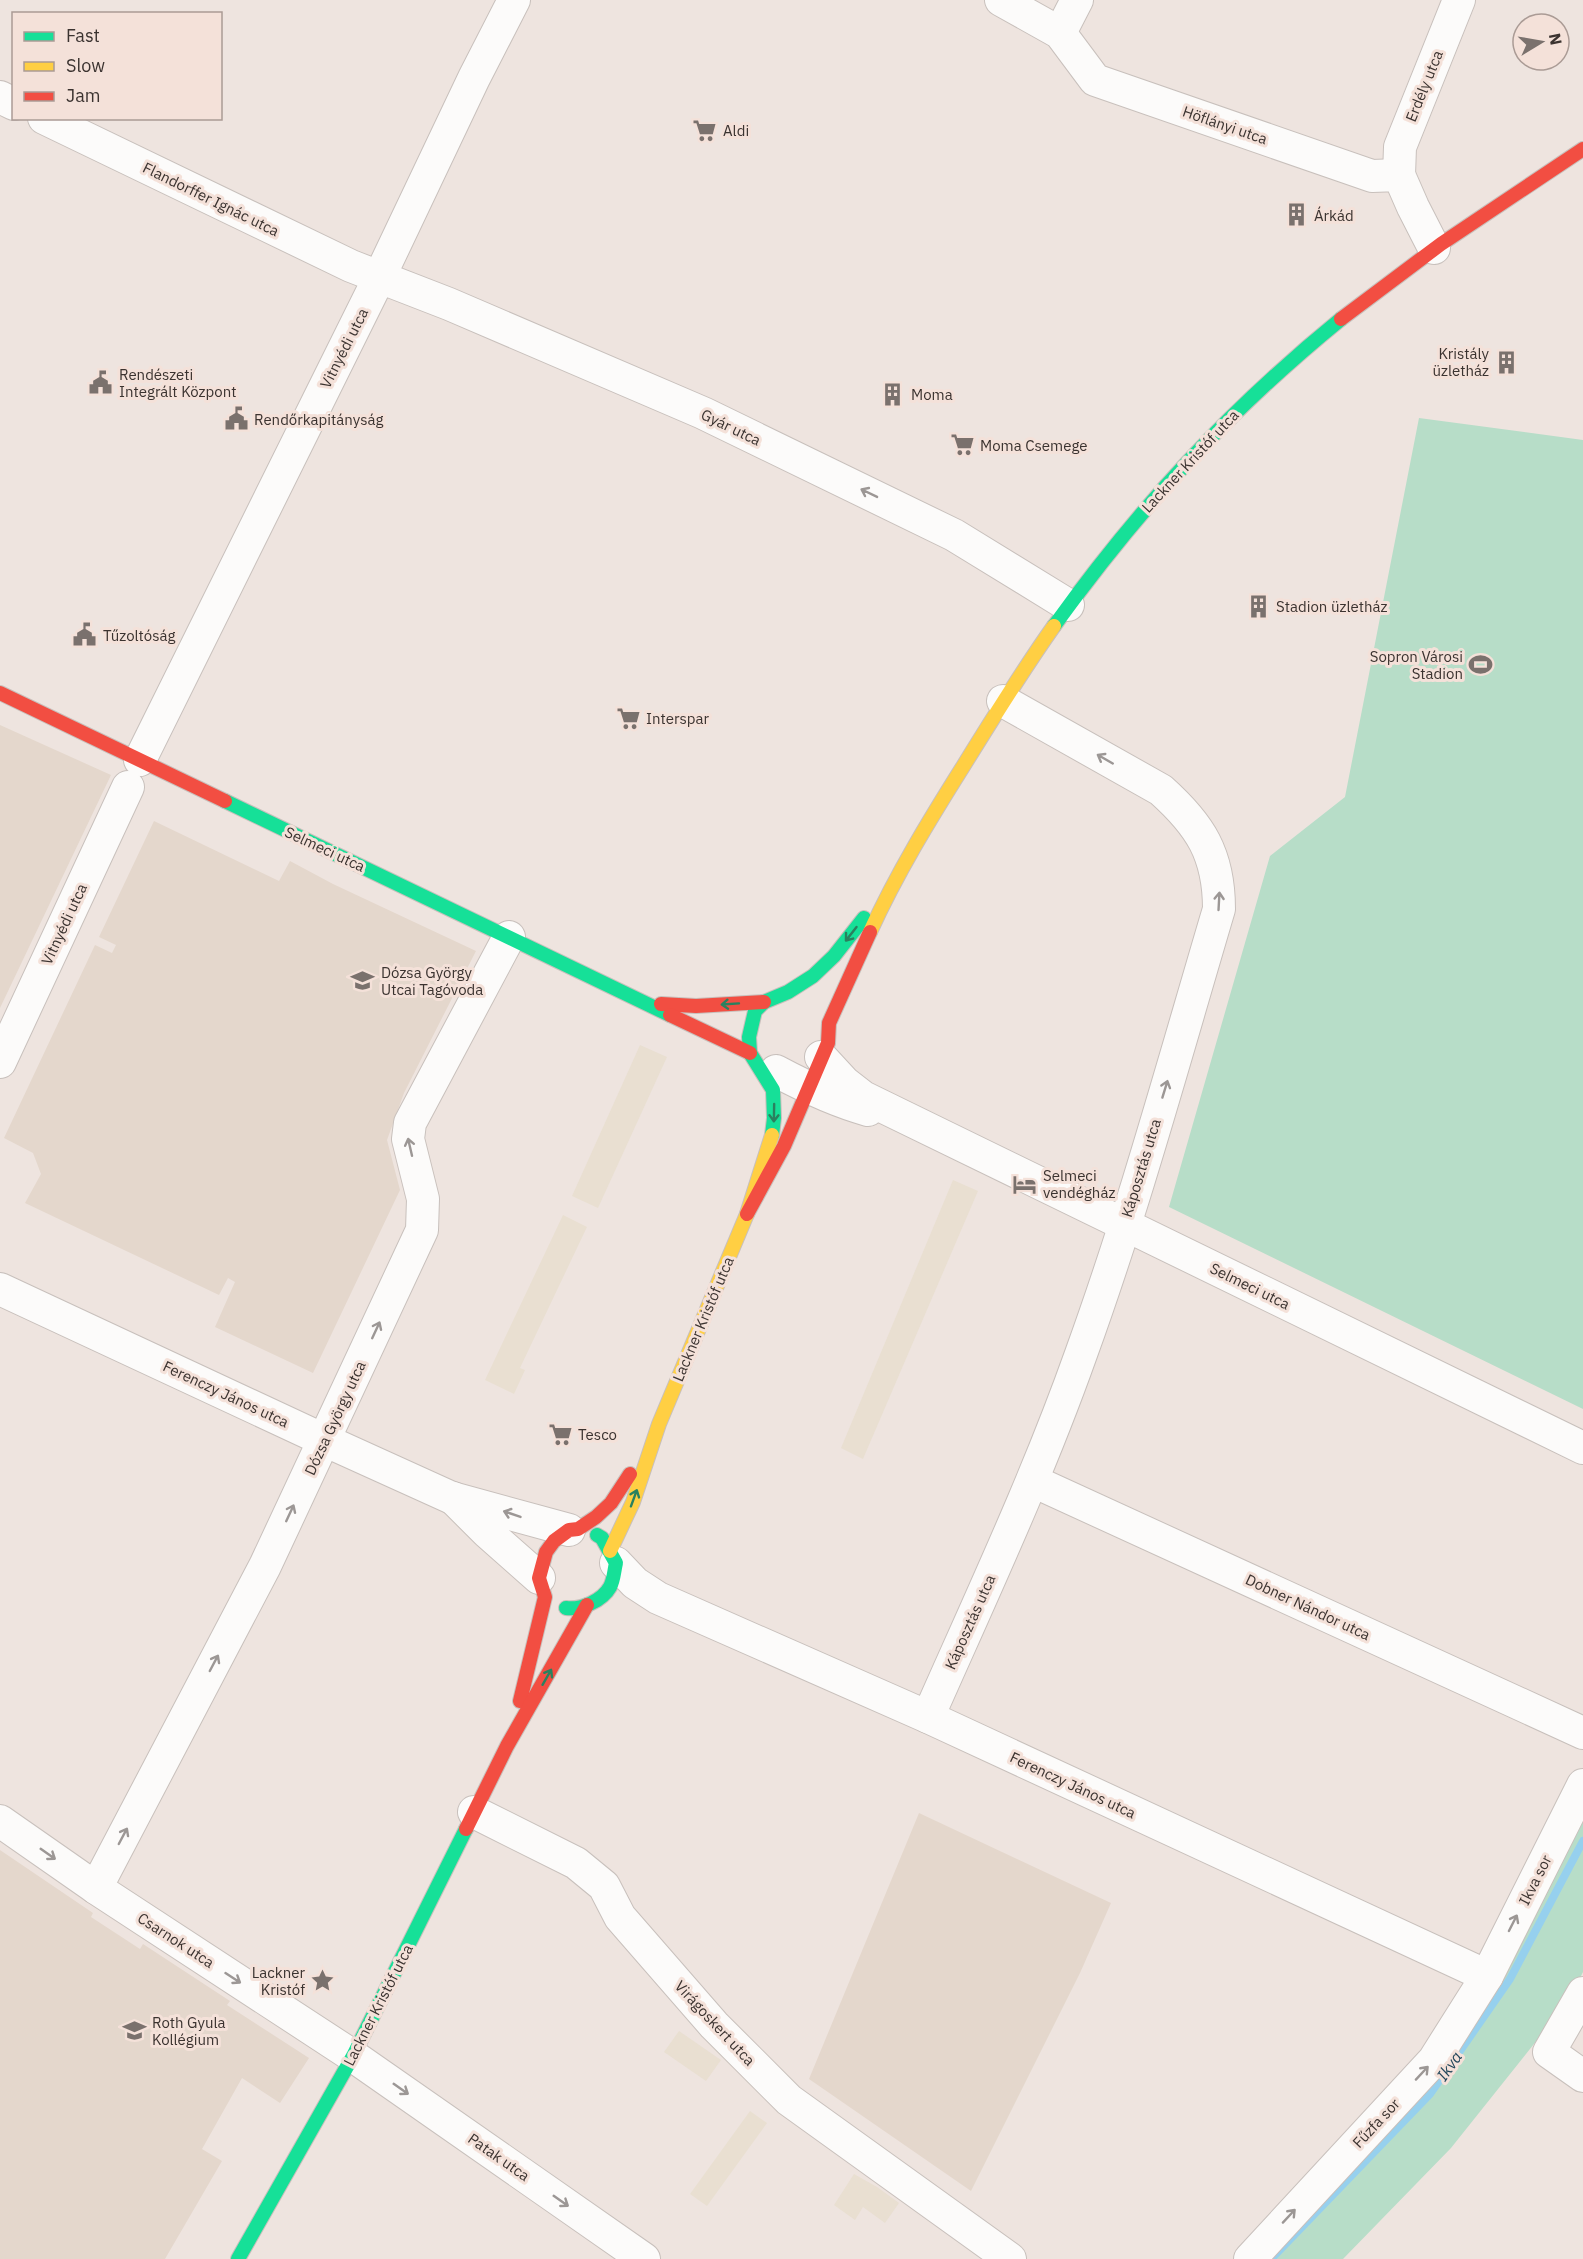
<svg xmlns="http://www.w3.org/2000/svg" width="1583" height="2259" viewBox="0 0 1583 2259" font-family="'IBM Plex Sans',sans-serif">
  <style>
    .industrial { fill: #e9dfd1 }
    .education { fill: #e4d7cc }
    .green { fill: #b7ddc8 }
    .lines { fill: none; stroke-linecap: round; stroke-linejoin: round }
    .stream { stroke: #96d0ee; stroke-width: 8 }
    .street-casing { stroke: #c8c0bc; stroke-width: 34 }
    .fast-casing { stroke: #c8c0bc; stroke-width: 16 }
    .slow-casing { stroke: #c8c0bc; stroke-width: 16 }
    .jam-casing { stroke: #c8c0bc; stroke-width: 16 }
    .street { stroke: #fcfbfa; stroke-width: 32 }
    .fast { stroke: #16e098; stroke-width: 14 }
    .slow { stroke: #ffcf43; stroke-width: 14 }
    .jam { stroke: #f24e42; stroke-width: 14 }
    .oneway { stroke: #9c9795 }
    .oneway2 { stroke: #2a815f }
    .labels { text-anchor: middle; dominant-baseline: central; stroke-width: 6; stroke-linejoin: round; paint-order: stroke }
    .street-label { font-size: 15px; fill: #3b3330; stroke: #f4e1d9 }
    .poi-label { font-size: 15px; fill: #3b3330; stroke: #f4e1d9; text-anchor: start }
    .water-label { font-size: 16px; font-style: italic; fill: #22475b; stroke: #f4e1d9 }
  </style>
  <rect width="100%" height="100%" fill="#eee4df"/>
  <g class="industrial">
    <polygon points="640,1045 667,1057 598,1208 572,1196"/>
    <polygon points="953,1180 978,1191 863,1459 841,1448"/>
    <polygon points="563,1215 587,1227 520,1368 525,1370 514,1394 485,1380"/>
    <polygon points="679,2031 721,2060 706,2081 664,2052"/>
    <polygon points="750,2111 767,2123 707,2206 690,2194"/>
    <polygon points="854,2174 877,2187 899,2203 885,2223 863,2207 855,2220 834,2205"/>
  </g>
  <g class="education">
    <polygon points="0,725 111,775 0,1008"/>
    <polygon points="154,821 279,881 290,861 333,884 476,951 404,1093 387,1140 400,1190 313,1373 215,1327 235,1282 228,1278 219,1295 25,1203 41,1174 33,1153 4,1138 95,945 112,953 116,945 99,937"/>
    <polygon points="919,1813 1111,1903 1080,1973 971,2191 809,2079"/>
    <polygon points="0,1850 93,1913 91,1917 140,1949 143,1944 230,2001 227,2005 309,2058 280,2103 242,2078 202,2149 222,2161 165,2259 0,2259"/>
  </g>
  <g class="green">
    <polygon points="1419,418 1583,440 1583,1409 1169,1207 1270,856 1345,797"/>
    <polygon points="1583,1798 1583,1972 1569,2000 1451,2148 1343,2259 1244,2259 1447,2036"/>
  </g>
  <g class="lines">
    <polyline class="stream" points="1272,2258 1430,2094 1510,1979 1583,1841"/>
    <defs>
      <g id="street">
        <polyline points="1001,0 1060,33 1095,80 1372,176 1399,175 1413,207 1434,248"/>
        <polyline points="1060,33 1077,0"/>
        <polyline points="0,97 14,104"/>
        <polyline points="44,118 351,266 449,304 703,413 954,535 1068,605"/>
        <polyline points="1399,175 1400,147 1459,0"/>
        <polyline points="140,760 379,278 474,78 514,0"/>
        <polyline points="821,1057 845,1083 863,1097 1583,1448"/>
        <polyline points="0,1062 128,787"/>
        <path d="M776 1071C806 1087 835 1101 868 1110"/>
        <polyline points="0,1289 324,1440 452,1498 569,1530"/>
        <polyline points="1033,1481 1583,1733"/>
        <polyline points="453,1498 487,1532 539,1578"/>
        <polyline points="616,1563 635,1583 658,1598 928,1717 1487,1976"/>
        <path d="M928 1717C981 1597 1037 1478 1081 1354 1134 1208 1175 1057 1219 909 1219 854 1200 825 1161 790L1003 701"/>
        <polyline points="474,1812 576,1863 604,1886 620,1917 714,2025 789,2100 1010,2259"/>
        <polyline points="0,1821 96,1888 353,2056 644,2259"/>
        <polyline points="96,1888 265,1566 422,1230 423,1199 408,1139 410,1123 509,937"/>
        <polyline points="1583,1993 1549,2052 1583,2076"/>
        <polyline points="1250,2259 1434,2060 1487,1976 1583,1785"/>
      </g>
      <g id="fast">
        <path d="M1054 626C1140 507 1227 412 1341 319"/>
        <polyline points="225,801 670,1015"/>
        <polyline points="772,1135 774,1118 773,1090 750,1053 749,1037 755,1011 764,1002 788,992 813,976 834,956 864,918"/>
        <path d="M566 1608C581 1610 602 1601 610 1587 614 1580 614 1571 616 1563L602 1538 597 1535"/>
        <polyline points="238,2259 353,2056 466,1829"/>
      </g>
      <g id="slow">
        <path d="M870 932C897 873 930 819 964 765 993 718 1022 671 1054 626"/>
        <polyline points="610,1551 633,1502 659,1424 747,1214 772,1135"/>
      </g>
      <g id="jam">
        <polyline points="1341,319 1441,244 1583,149"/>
        <polyline points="0,693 225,801"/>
        <polyline points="661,1004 696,1006 764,1002"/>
        <polyline points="670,1015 750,1053"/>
        <polyline points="747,1214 784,1146 828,1043 829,1023 870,932"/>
        <polyline points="520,1701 545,1597 539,1578 546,1552 554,1541 569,1530 578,1529 596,1517 611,1503 630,1474"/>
        <polyline points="466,1829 507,1746 587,1605"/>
      </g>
    </defs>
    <use href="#street" class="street-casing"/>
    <use href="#fast" class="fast-casing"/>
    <use href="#slow" class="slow-casing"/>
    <use href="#jam" class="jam-casing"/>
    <use href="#street" class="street"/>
    <use href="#fast" class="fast"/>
    <use href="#slow" class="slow"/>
    <use href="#jam" class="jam"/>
  </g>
  <defs><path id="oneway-shaft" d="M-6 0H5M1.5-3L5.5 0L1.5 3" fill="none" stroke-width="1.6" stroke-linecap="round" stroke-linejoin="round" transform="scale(1.5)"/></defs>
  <g class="oneway">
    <use href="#oneway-shaft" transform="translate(869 493) rotate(-154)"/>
    <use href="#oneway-shaft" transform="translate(1105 759) rotate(-150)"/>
    <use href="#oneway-shaft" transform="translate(1219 901) rotate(-87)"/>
    <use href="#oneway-shaft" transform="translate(1165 1089) rotate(-73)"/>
    <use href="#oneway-shaft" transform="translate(410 1147) rotate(-103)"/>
    <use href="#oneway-shaft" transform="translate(376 1330) rotate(-65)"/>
    <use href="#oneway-shaft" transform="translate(290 1513) rotate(-65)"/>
    <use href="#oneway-shaft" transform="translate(512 1514) rotate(-161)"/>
    <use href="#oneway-shaft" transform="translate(214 1663) rotate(-62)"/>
    <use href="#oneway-shaft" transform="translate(123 1836) rotate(-62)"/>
    <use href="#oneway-shaft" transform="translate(48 1854) rotate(35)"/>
    <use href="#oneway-shaft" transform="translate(1513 1923) rotate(-63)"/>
    <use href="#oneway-shaft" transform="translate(233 1978) rotate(33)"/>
    <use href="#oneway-shaft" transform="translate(1422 2073) rotate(-47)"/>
    <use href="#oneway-shaft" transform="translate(401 2089) rotate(35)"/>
    <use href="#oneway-shaft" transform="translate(561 2201) rotate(35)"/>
    <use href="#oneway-shaft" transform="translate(1289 2216) rotate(-47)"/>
  </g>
  <g class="oneway2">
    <use href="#oneway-shaft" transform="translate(851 934) rotate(128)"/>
    <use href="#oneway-shaft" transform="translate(730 1004) rotate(176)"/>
    <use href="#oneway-shaft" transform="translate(774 1113) rotate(91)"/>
    <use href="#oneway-shaft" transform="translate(634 1498) rotate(-70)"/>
    <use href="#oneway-shaft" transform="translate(547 1677) rotate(-60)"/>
  </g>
  <defs>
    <symbol id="supermarket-bare" viewBox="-9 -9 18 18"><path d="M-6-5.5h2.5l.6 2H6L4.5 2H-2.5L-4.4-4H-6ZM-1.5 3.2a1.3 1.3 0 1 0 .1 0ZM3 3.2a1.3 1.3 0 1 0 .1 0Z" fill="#7a716d" stroke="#f4e1d9" stroke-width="2.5" paint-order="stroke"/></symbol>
    <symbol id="building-bare" viewBox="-9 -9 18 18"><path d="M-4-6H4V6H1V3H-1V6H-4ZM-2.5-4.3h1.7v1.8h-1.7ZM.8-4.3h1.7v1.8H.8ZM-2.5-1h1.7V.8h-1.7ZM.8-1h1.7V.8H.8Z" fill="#7a716d" stroke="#f4e1d9" stroke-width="2.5" paint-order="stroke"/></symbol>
    <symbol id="civic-bare" viewBox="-9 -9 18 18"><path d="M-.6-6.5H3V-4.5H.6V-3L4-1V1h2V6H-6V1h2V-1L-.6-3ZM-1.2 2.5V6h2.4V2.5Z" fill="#7a716d" stroke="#f4e1d9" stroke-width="2.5" paint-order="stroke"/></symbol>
    <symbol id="stadium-bare" viewBox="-9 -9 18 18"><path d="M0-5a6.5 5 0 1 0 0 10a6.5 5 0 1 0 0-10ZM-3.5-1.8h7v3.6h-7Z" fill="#7a716d" stroke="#f4e1d9" stroke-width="2.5" paint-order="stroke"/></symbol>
    <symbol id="school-bare" viewBox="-9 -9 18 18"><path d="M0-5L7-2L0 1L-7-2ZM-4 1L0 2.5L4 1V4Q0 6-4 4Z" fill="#7a716d" stroke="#f4e1d9" stroke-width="2.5" paint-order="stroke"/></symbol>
    <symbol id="hotel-bare" viewBox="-9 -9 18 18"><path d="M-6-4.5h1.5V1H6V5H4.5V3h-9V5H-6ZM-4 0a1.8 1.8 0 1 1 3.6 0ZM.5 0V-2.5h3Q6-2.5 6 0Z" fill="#7a716d" stroke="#f4e1d9" stroke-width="2.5" paint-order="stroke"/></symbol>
    <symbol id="sight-bare" viewBox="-9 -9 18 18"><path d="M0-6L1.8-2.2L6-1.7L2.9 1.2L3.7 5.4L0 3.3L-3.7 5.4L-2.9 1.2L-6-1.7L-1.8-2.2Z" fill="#7a716d" stroke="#f4e1d9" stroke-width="2.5" paint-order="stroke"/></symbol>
  </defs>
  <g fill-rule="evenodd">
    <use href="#supermarket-bare" x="688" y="114" width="33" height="33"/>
    <use href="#building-bare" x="1280" y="198" width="33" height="33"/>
    <use href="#building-bare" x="1490" y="346" width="33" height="33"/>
    <use href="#civic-bare" x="84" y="366" width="33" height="33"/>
    <use href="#building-bare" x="876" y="378" width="33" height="33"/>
    <use href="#civic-bare" x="220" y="402" width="33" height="33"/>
    <use href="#supermarket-bare" x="946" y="428" width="33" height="33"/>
    <use href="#building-bare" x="1242" y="590" width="33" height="33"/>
    <use href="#civic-bare" x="68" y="618" width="33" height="33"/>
    <use href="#stadium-bare" x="1464" y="648" width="33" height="33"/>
    <use href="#supermarket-bare" x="612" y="702" width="33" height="33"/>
    <use href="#school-bare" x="346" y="964" width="33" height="33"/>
    <use href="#hotel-bare" x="1008" y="1168" width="33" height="33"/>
    <use href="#supermarket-bare" x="544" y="1418" width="33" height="33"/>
    <use href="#sight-bare" x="306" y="1964" width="33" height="33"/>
    <use href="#school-bare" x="118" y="2014" width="33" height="33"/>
  </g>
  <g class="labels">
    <g class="street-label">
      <text transform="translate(1424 86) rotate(-68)">Erdély utca</text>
      <text transform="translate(1225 125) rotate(19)">Höflányi utca</text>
      <text transform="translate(211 199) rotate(26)">Flandorffer Ignác utca</text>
      <text transform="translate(344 348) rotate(-63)">Vitnyédi utca</text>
      <text transform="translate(731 427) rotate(26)">Gyár utca</text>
      <text transform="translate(1190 461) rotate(-47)">Lackner Kristóf utca</text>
      <text transform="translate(325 849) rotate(25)">Selmeci utca</text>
      <text transform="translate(64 924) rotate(-65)">Vitnyédi utca</text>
      <text transform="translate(1141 1168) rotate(-73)">Káposztás utca</text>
      <text transform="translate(1250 1286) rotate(26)">Selmeci utca</text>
      <text transform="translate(703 1319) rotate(-67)">Lackner Kristóf utca</text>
      <text transform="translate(226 1394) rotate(25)">Ferenczy János utca</text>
      <text transform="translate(335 1418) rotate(-65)">Dózsa György utca</text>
      <text transform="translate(1308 1607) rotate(25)">Dobner Nándor utca</text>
      <text transform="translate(970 1622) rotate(-66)">Káposztás utca</text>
      <text transform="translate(1073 1785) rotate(25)">Ferenczy János utca</text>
      <text transform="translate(1535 1880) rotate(-63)">Ikva sor</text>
      <text transform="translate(176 1940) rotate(33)">Csarnok utca</text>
      <text transform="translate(378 2005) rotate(-63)">Lackner Kristóf utca</text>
      <text transform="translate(715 2023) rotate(47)">Virágoskert utca</text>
      <text transform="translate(1376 2123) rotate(-47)">Fűzfa sor</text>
      <text transform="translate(499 2157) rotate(35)">Patak utca</text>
    </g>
    <g class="poi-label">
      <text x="723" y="130">Aldi</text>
      <text x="1314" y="215">Árkád</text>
      <text x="1489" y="353" text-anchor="end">Kristály<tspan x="1489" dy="17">üzletház</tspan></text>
      <text x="119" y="374">Rendészeti<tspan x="119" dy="17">Integrált Központ</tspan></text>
      <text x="911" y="394">Moma</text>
      <text x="254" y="419">Rendőrkapitányság</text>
      <text x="980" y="445">Moma Csemege</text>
      <text x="1276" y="606">Stadion üzletház</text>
      <text x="103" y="635">Tűzoltóság</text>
      <text x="1463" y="656" text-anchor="end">Sopron Városi<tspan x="1463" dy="17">Stadion</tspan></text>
      <text x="646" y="718">Interspar</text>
      <text x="381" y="972">Dózsa György<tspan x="381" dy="17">Utcai Tagóvoda</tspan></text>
      <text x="1043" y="1175">Selmeci<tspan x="1043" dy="17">vendégház</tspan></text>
      <text x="578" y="1434">Tesco</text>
      <text x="305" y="1972" text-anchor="end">Lackner<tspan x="305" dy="17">Kristóf</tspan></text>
      <text x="152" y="2022">Roth Gyula<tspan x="152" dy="17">Kollégium</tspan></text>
    </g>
    <g class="water-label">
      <text transform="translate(1449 2066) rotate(-55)">Ikva</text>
    </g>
  </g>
  <rect x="12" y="12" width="210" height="108" fill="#f4e1d9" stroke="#aa9b95" stroke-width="1.5"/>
  <rect x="24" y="32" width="30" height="9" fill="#16e098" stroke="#aa9b95" stroke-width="1.5"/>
  <text x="66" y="42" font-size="18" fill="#3b3330">Fast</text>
  <rect x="24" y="62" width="30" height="9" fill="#ffcf43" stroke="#aa9b95" stroke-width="1.5"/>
  <text x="66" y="72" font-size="18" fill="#3b3330">Slow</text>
  <rect x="24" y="92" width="30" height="9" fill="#f24e42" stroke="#aa9b95" stroke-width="1.5"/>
  <text x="66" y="102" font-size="18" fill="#3b3330">Jam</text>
  <g transform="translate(1541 42) rotate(79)"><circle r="28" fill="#f4e1d9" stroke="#aa9b95" stroke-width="1.5"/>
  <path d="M0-4.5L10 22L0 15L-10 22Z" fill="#7a716d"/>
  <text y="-9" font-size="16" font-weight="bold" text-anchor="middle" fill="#3b3330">N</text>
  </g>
</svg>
